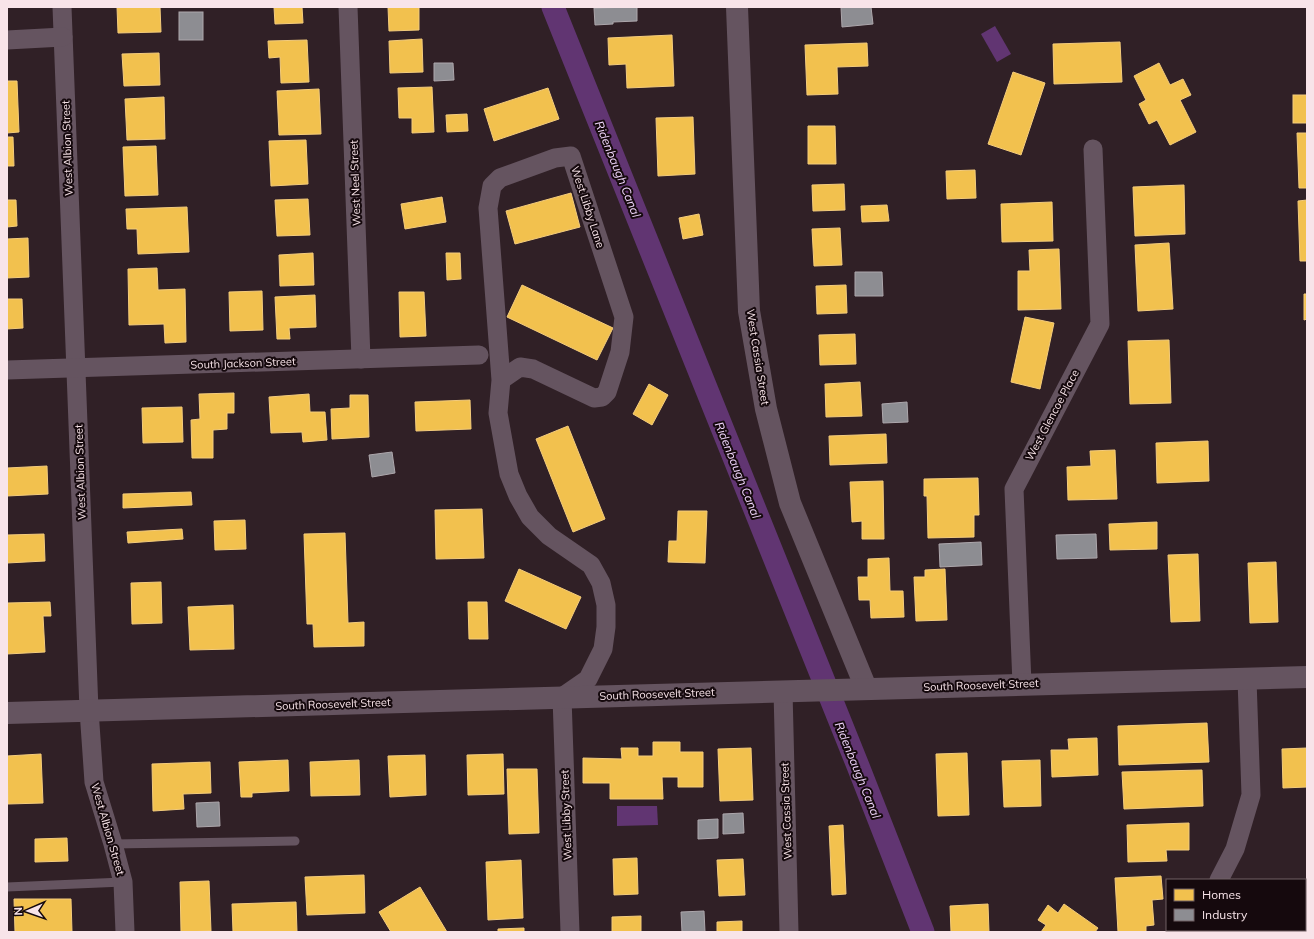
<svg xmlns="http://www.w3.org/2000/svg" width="1314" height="939" viewBox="0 0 1314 939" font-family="Mulish,sans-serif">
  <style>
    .water { fill: #613572 }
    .homes { fill: #f2c14e; stroke: #f4cc7c }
    .industry { fill: #8d8d92; stroke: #ada7ac }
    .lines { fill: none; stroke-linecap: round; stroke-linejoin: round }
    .canal { stroke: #613572; stroke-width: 23 }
    .service { stroke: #655460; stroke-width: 9 }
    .minor { stroke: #655460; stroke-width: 19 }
    .tertiary { stroke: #655460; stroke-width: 22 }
    .labels { text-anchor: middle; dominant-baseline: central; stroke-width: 4; stroke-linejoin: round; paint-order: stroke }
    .street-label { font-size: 11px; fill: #f8e4e9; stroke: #15090d }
    .water-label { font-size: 12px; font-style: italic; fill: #f2d8fe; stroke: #15090d }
  </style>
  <rect width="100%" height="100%" fill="#302026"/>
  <g class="water">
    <polygon points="995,26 1011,54 997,62 981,34"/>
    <polygon points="617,806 657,806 658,825 617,826"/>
  </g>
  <g class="homes">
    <polygon points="117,7 160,7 161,32 118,33"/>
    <polygon points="274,7 302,7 303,23 275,24"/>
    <polygon points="388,7 419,7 419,30 389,31"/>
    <polygon points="672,35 674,86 627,88 626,64 609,65 608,38"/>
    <polygon points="422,39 423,72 390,73 389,41"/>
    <polygon points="307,40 309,82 281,83 280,57 269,58 268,41"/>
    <polygon points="1120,42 1122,82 1054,84 1053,44"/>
    <polygon points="867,43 868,66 837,67 838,94 807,95 805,45"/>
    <polygon points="159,53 160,85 124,86 122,54"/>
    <polygon points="1159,63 1170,85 1183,79 1191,95 1180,100 1196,132 1170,145 1157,120 1149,124 1139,104 1146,100 1134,76"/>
    <polygon points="1013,72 1045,83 1021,155 988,144"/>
    <polygon points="7,81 17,81 19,132 7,133"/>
    <polygon points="432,87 434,132 412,133 412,118 399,118 398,88"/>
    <polygon points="548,88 559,119 494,141 484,109"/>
    <polygon points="319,89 321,134 279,135 277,91"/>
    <rect x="1293" y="95" width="14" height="28"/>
    <polygon points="164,97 165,139 127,140 125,99"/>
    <polygon points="467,114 468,131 447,132 446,115"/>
    <polygon points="693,117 695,174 658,176 656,118"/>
    <polygon points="808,126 835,126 836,164 808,164"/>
    <polygon points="1297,133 1307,133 1307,188 1299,188"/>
    <polygon points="7,137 13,137 14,166 7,166"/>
    <polygon points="306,140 308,184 271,186 269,141"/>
    <polygon points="156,146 158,195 125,196 123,147"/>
    <polygon points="975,170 976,198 947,199 946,171"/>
    <polygon points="844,184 845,210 813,211 812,185"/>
    <polygon points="1184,185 1185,234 1135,236 1133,187"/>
    <polygon points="571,193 580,227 515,244 506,211"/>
    <polygon points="442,197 446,222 405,229 401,204"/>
    <polygon points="308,199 310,235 277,236 275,200"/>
    <polygon points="7,200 16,200 17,226 7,227"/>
    <polygon points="1307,200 1307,261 1300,261 1298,201"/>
    <polygon points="1052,202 1053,241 1002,242 1001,204"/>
    <polygon points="887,205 889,221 862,222 861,206"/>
    <polygon points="187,207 189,252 138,254 137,229 127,229 126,209"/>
    <polygon points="699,214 703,235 683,239 679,218"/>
    <polygon points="840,228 842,265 814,266 812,229"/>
    <polygon points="28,238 29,277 7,278 7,239"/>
    <polygon points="1169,243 1173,309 1138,311 1135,245"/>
    <polygon points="1059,249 1061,309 1018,310 1018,271 1030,271 1029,250"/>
    <polygon points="313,253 314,285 280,286 279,255"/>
    <polygon points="446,253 460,253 461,279 447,280"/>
    <polygon points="157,268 158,290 185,289 186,342 165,343 164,324 129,325 128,269"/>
    <polygon points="522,285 613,328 597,360 507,317"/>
    <polygon points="846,285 847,313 817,314 816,286"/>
    <polygon points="262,291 263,330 230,331 229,292"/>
    <polygon points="399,292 424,292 426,336 400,337"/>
    <polygon points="1304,294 1307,294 1307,319 1304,320"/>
    <polygon points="315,295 316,327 289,328 290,339 277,339 275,297"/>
    <polygon points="7,299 22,299 23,328 7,329"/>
    <polygon points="1025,317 1054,323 1040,389 1011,382"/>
    <polygon points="855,334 856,364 820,365 819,335"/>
    <polygon points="1169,340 1171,403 1130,404 1128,341"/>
    <polygon points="860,382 862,416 826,417 825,384"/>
    <polygon points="649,384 668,395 652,425 633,414"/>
    <polygon points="234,393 234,413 227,413 227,429 213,430 213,458 192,458 191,420 200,419 199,394"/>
    <polygon points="309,394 310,412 325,412 327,440 303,442 302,432 271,433 269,397"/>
    <polygon points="350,395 368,395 369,437 332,439 331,409 350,408"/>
    <polygon points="470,400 471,429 416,431 415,402"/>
    <polygon points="182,407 183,442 143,443 142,408"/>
    <polygon points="568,426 605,519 573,532 536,439"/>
    <polygon points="886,434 887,463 830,465 829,436"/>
    <polygon points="1208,441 1209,481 1157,483 1156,443"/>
    <polygon points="1115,450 1117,499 1068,500 1067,467 1091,466 1090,451"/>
    <polygon points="47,466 48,494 7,496 7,468"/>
    <polygon points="978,478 979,515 974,515 974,537 928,538 927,496 924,496 924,479"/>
    <polygon points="883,481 884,539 862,539 862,521 852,522 850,482"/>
    <polygon points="191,492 192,505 123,508 123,494"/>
    <polygon points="482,509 484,558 436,559 435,510"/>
    <polygon points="678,511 707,511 705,563 668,562 669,541 677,541"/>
    <polygon points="245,520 246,549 215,550 214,521"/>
    <polygon points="1157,522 1157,549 1110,550 1109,524"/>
    <polygon points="182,529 183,539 128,543 127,532"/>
    <polygon points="345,533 348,623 364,622 364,646 314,647 313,624 307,624 304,534"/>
    <polygon points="44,534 45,561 7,563 7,535"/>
    <polygon points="1198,554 1200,621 1171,622 1168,555"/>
    <polygon points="889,558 890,591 903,591 904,617 871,618 870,600 859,600 858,577 868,577 868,559"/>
    <polygon points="1276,562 1278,622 1250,623 1248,563"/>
    <polygon points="519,569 581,597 566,629 505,601"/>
    <polygon points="945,569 947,620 916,621 914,577 925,577 925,570"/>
    <polygon points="161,582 162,623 132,624 131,583"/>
    <polygon points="50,602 51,616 43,616 45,652 7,654 7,603"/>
    <polygon points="468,602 487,602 488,639 469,639"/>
    <polygon points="233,605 234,649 190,650 188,607"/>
    <polygon points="1207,723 1209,762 1119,765 1118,726"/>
    <polygon points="1097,738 1098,775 1052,777 1051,750 1069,750 1068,739"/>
    <polygon points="653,742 680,742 680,752 703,752 703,787 678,787 678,777 662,777 663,799 610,799 610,783 583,783 583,758 622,759 621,748 638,748 638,756 653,756"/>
    <polygon points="751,748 753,800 720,801 718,749"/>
    <polygon points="1307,748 1307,787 1283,788 1282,749"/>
    <polygon points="967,753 969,815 938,816 936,754"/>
    <polygon points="41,754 43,803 8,804 7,756"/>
    <polygon points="503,754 504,794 468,795 467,755"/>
    <polygon points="425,755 426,795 390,797 388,756"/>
    <polygon points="288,760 289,791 252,793 252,797 241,797 239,762"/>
    <polygon points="359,760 360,795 311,796 310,762"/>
    <polygon points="1040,760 1041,806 1004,807 1002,761"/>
    <polygon points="210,762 211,793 183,794 184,809 153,811 152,764"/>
    <polygon points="507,769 537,769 539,833 509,834"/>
    <polygon points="1202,770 1203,806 1124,809 1122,772"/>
    <polygon points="1189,823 1189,850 1166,850 1167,861 1128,862 1127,825"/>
    <polygon points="843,825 846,894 832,895 829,826"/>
    <polygon points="67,838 68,861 35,862 35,839"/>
    <polygon points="637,858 638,894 614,895 613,859"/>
    <polygon points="743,859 745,895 719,896 717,860"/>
    <polygon points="521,860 523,918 488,920 486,862"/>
    <polygon points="364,875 365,913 307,915 305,877"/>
    <polygon points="1161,876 1163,899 1152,900 1154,925 1146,926 1146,932 1118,932 1115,878"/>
    <polygon points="209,881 211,931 181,932 180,882"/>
    <polygon points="420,887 447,932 391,932 379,912"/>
    <polygon points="14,899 71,899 72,932 15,932"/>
    <polygon points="296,902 297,932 233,932 232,904"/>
    <polygon points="988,904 989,932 951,932 950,906"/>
    <polygon points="1064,904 1098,928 1095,932 1041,932 1046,925 1038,920 1048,905 1058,913"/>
    <polygon points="641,916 641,932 612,932 612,917"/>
    <polygon points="742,921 742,932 717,932 717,922"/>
    <polygon points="524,928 524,932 498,932 498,929"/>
    <rect x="1230" y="930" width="33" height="2"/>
  </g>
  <g class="industry">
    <polygon points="637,7 637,21 613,22 613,24 595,25 594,8"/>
    <polygon points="841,7 871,7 873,24 842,27"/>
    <rect x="179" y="12" width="24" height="28"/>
    <polygon points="434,63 453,63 454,80 434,81"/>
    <polygon points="855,272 882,272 883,296 855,296"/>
    <polygon points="907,402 908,422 883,423 882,404"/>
    <polygon points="392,452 395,473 372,477 369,455"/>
    <polygon points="1096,534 1097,558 1057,559 1056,535"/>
    <polygon points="981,542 982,565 940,567 939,544"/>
    <polygon points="219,802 220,826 197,827 196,803"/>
    <polygon points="743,813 744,833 723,834 723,814"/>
    <polygon points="718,819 718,838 698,839 698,820"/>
    <polygon points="704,911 705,932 682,932 681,912"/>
  </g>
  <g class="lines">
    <polyline class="canal" points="553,7 858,766 923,932"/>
    <g class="service">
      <polyline points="113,844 295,841"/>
      <polyline points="7,887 123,882"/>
    </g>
    <g class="minor">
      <polyline points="62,7 89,710 94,782 113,844 123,882 125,932"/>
      <polyline points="348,7 361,359"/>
      <polyline points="7,40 63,37"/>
      <polyline points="7,370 479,355"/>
      <polyline points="501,380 520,367 533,369 594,398 602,397 607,392 620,352 624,317 571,156 555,158 500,178 492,186 488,208 501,380 498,413 509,474 518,496 530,517 549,536 591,565 601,583 606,605 606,627 603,649 588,679 562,697 570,932"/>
      <polyline points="1022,684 1014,489 1100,324 1093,149"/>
      <polyline points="783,691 789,932"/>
      <polyline points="1219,880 1235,849 1251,795 1247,679"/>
      <polyline points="1190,932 1191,930"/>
    </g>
    <g class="tertiary">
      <polyline points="737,7 749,311 766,409 790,503 866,688"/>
      <polyline points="7,713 1307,677"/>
    </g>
  </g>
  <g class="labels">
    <g class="street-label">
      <text transform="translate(67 148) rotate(-92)">West Albion Street</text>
      <text transform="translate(355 183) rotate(-92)">West Neel Street</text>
      <text transform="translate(588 207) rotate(72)">West Libby Lane</text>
      <text transform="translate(758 357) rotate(81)">West Cassia Street</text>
      <text transform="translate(243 363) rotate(-2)">South Jackson Street</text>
      <text transform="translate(1052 415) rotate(-62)">West Glencoe Place</text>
      <text transform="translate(80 472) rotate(-92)">West Albion Street</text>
      <text transform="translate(981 685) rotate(-2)">South Roosevelt Street</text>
      <text transform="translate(657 694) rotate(-2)">South Roosevelt Street</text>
      <text transform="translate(333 704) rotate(-2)">South Roosevelt Street</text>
      <text transform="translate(786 811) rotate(-92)">West Cassia Street</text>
      <text transform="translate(566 815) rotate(-92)">West Libby Street</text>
      <text transform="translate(108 829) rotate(74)">West Albion Street</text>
    </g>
    <g class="water-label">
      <text transform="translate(618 169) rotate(68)">Ridenbaugh Canal</text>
      <text transform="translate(738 470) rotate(68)">Ridenbaugh Canal</text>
      <text transform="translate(858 770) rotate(68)">Ridenbaugh Canal</text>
    </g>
  </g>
  <rect width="1314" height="939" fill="none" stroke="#f8e4e9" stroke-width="16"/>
  <rect x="1166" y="879" width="140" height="52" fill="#15090d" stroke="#706165"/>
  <rect x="1174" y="889" width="20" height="12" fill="#f2c14e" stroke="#706165"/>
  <text x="1202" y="899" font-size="12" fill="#f8e4e9">Homes</text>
  <rect x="1174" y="909" width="20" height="12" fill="#8d8d92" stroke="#706165"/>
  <text x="1202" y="919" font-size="12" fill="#f8e4e9">Industry</text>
  <g transform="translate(28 911) rotate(268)" stroke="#15090d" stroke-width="3" paint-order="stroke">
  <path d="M0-3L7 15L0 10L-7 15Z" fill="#f8e4e9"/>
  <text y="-6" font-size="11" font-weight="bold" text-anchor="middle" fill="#f8e4e9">N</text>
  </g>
</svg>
